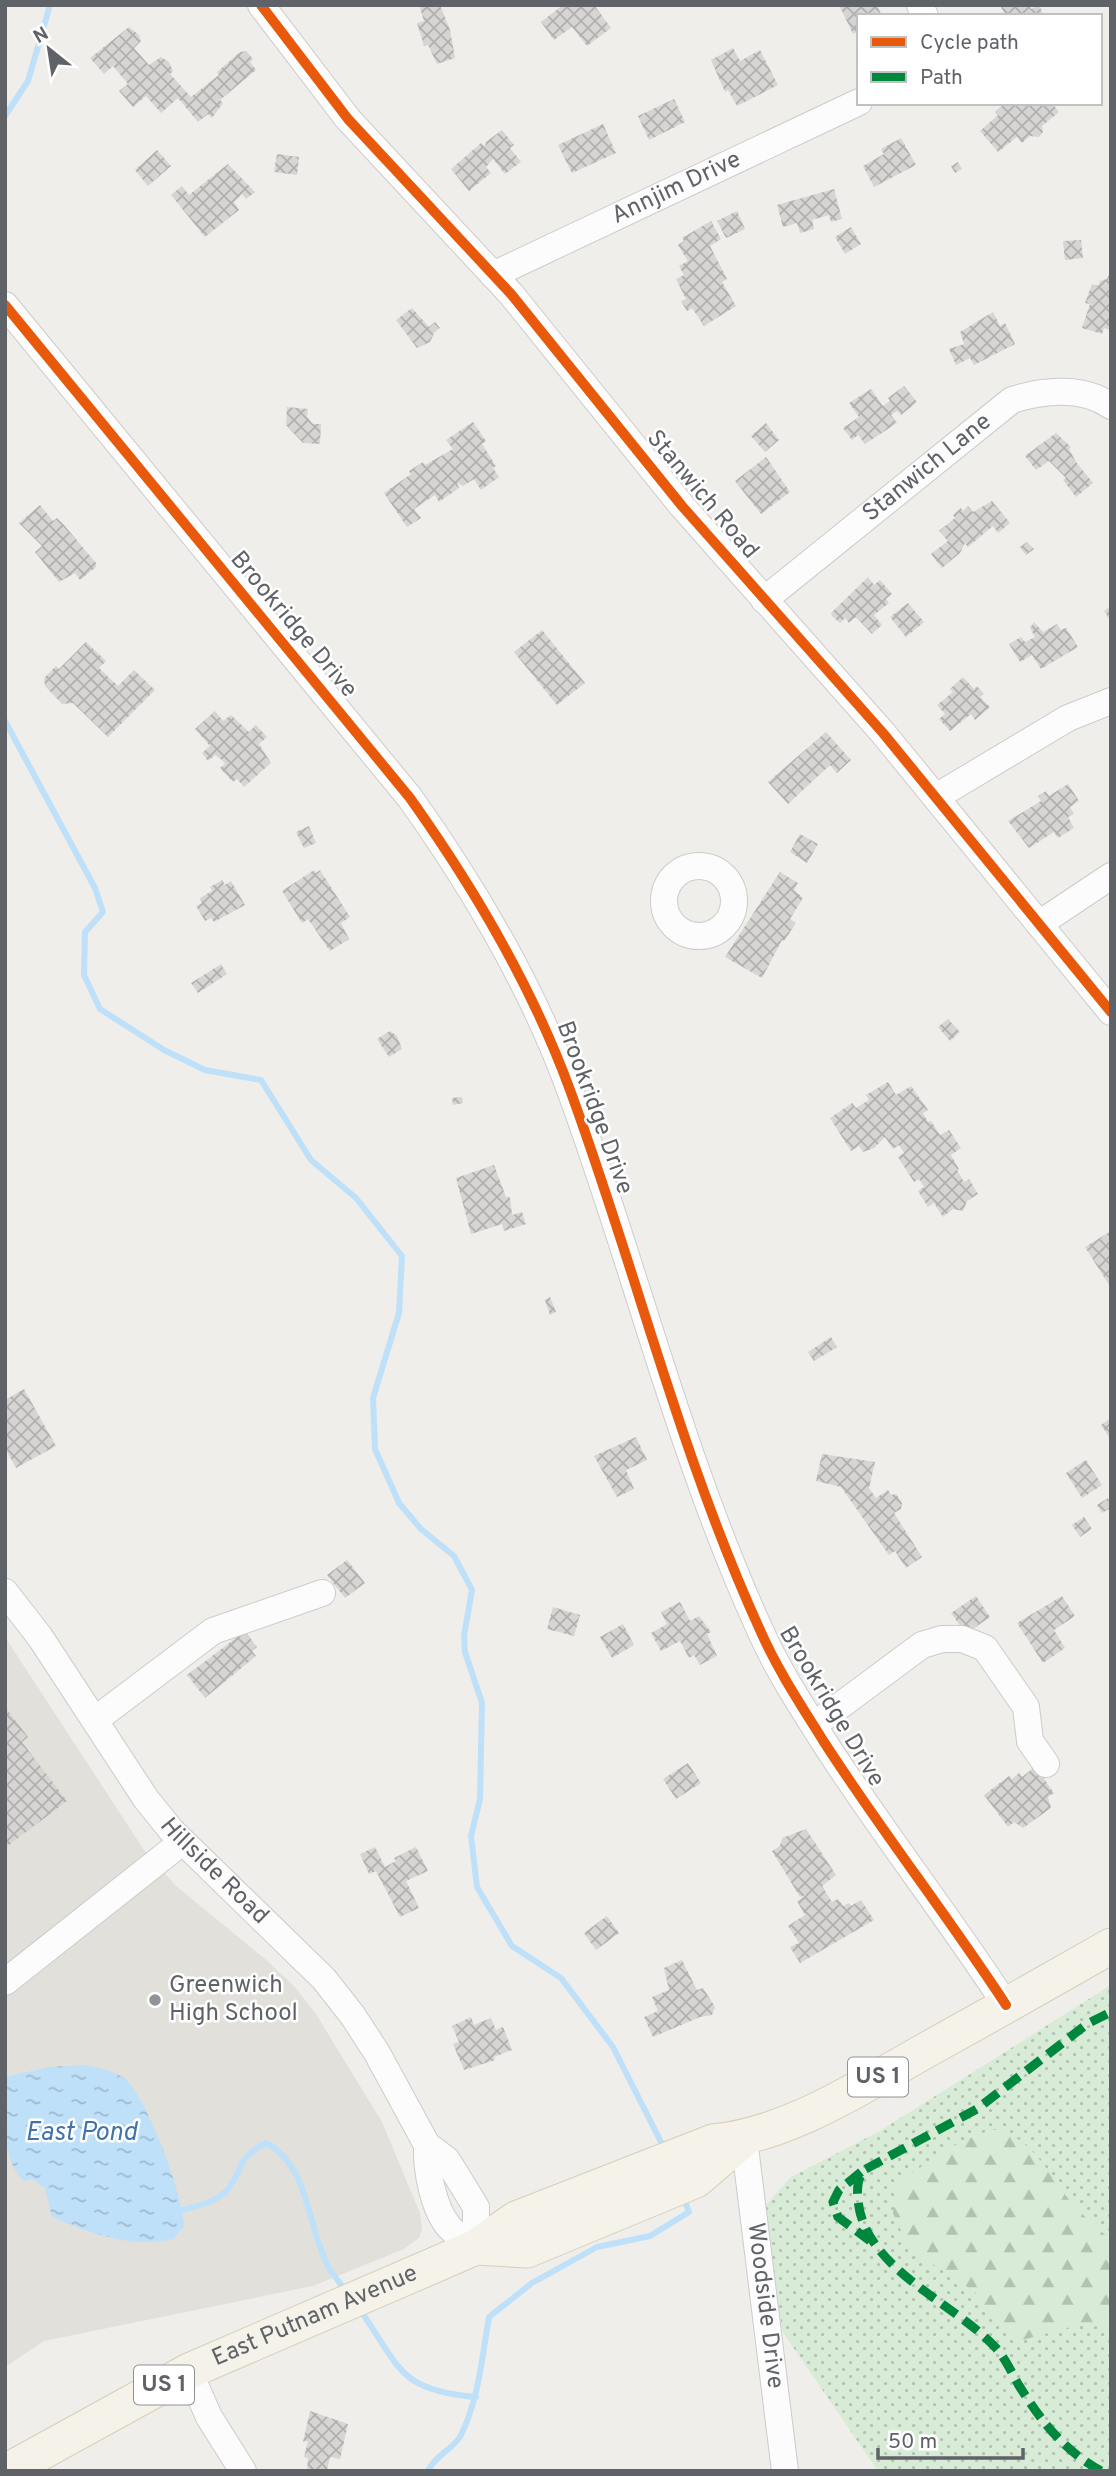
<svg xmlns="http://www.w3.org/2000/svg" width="1116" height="2476" viewBox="0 0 1116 2476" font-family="Overpass,sans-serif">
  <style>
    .education { fill: #e2e0da }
    .grass { fill: url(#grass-dots) }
    .forest { fill: url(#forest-firs) }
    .water { fill: url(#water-ripples) }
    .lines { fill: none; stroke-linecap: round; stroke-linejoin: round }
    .stream { stroke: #bfe0f9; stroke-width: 6 }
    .building { fill: url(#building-cross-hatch) }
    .minor-casing { stroke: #cbcccc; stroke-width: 28 }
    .major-casing { stroke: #d7ceb8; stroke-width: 37 }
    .minor { stroke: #fdfcfc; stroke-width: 26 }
    .major { stroke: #f4f2e9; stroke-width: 35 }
    .quiet { stroke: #00873e; stroke-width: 9; stroke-dasharray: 18 9; stroke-linecap: butt }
    .cycleway-casing { stroke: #fff; stroke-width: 15 }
    .cycleway { stroke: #e8590c; stroke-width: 10 }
    .poi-dot { fill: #919496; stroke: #fff; stroke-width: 2.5 }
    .labels { text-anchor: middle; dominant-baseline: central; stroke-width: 5; stroke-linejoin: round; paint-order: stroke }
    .shield { fill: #fff; stroke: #8f9295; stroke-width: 2 }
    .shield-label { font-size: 23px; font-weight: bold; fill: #5f6368 }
    .street-label { font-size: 24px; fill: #5f6368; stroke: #fff }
    .poi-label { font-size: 24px; fill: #5f6368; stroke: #fff; text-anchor: start }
    .water-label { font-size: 26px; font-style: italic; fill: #4174aa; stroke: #fff }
  </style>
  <defs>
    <pattern id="grass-dots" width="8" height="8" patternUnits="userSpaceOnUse" patternTransform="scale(1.75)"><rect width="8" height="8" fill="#d8ebd6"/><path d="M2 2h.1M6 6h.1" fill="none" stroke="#b2c2b1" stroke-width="1.8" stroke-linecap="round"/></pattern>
    <pattern id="forest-firs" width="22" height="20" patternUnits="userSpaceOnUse" patternTransform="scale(1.75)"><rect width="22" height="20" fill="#d8ebd6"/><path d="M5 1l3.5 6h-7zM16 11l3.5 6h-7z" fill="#b2c2b1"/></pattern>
    <pattern id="water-ripples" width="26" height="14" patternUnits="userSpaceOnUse" patternTransform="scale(1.75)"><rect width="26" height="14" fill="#bfe0f9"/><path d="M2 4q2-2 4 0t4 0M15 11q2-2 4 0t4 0" fill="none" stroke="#9eb9cd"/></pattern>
    <pattern id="building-cross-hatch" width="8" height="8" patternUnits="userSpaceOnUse" patternTransform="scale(1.75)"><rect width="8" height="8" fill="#d6d5d3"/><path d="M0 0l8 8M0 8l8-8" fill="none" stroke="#b1b0af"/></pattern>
  </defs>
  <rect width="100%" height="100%" fill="#efeeea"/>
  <polygon class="education" points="5,1637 144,1850 176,1886 265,1959 294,1986 316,2014 382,2122 420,2213 422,2229 419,2238 404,2249 313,2286 44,2341 5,2367"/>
  <polygon class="grass" points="1111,1985 1111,2471 878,2471 782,2331 765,2206 791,2177 880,2131"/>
  <path class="forest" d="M995 2129C1033 2138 1048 2174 1071 2202 1083 2216 1098 2228 1111 2240V2329L1082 2324 1022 2340 1002 2331 975 2292 925 2259 904 2237 893 2213 897 2185C928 2161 956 2140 995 2129Z"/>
  <path class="water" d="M83 2065C96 2067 113 2070 124 2078 146 2094 185 2200 184 2227L173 2239C130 2249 91 2233 52 2217L45 2188 32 2179 25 2181C0 2163 5 2107 5 2077L50 2067Z"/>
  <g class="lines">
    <g class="stream">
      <polyline points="5,116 28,81 50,5"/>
      <polyline points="5,721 95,888 103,912 85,932 84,975 100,1009 164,1050 205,1070 261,1080 311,1160 356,1198 402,1256 399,1313 373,1398 375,1449 399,1503 421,1529 454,1556 472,1590 464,1636 465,1652 482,1703 480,1799 471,1836 477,1887 512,1946 561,1978 613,2047 665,2150"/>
      <path d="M177 2211C192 2208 218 2202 228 2189 245 2167 236 2158 266 2143 310 2166 307 2228 329 2268 334 2276 340 2283 345 2290"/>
      <path d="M360 2310C401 2368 398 2390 476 2397"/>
      <path d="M428 2471C435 2455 454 2449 461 2435 479 2398 482 2357 489 2317L532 2283 597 2247 650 2236 689 2212 683 2196"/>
    </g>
  </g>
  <g class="building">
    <polygon points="419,5 440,5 450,30 455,58 437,64 428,45 424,46 417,23 424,21"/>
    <polygon points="563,5 594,5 611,28 587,46 572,27 554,40 541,22"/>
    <polygon points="839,5 877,5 882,16 859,16 859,31 853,34"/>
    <polygon points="1000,5 1029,5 1031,9 1039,5 1044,16 997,16 1004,13"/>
    <polygon points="129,27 139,35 141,41 134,48 149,65 161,57 169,62 173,71 170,74 191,97 219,75 217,72 240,52 246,51 253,59 250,62 256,70 220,100 223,103 212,118 208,114 198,122 178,98 161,113 146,96 133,107 119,91 128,84 113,66 104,74 90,58"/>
    <polygon points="733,48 740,61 760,50 778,85 737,106 728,90 725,92 711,60"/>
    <polygon points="674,99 685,122 649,140 638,116"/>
    <polygon points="1005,103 1052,103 1059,112 1042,126 1043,132 1038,137 1030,136 1022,143 1017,137 998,152 980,131 998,115 995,112"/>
    <polygon points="603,124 616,153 572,173 558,145"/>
    <polygon points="502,130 514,145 510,148 521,162 505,174 493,159 486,167 491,173 469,191 451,169 481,143 485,147 486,142"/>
    <polygon points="901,138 916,165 874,187 863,166 884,154 881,149"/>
    <polygon points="157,150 171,166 148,186 135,170"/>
    <polygon points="277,154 299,157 297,175 274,172"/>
    <polygon points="958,162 962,169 955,173 951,166"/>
    <polygon points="228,164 255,192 246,199 242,194 234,202 239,210 205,237 171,195 182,186 189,195"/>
    <polygon points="834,189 842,219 831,222 829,215 812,220 814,229 800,233 797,223 783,227 777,205"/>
    <polygon points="737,211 745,229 726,238 717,221"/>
    <polygon points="711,221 721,239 710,246 727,279 722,282 736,306 704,326 692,308 687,311 681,301 686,299 676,279 684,275 679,266 688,261 678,245 684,241 682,238"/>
    <polygon points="851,227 861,244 845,254 835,237"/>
    <polygon points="1081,240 1083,258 1065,260 1063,241"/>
    <polygon points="1111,270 1111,330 1104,328 1102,334 1082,328 1090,304 1085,303 1092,284 1098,286 1100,281 1107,279"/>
    <polygon points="412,308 429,327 435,322 440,328 434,333 430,342 417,348 396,320"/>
    <polygon points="993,312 1000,326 1005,323 1015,344 974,365 970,358 956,365 949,349 964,344 960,332"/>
    <polygon points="904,386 917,402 901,415 897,411 891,415 897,423 865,444 858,435 852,440 843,428 859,417 849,403 871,389 883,406 890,401 888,398"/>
    <polygon points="287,407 308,409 307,417 313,424 321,424 320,444 303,443 286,425"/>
    <polygon points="473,422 486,441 482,444 496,466 493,468 499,477 481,490 474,479 463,486 457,483 459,488 439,502 435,495 414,509 421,518 407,527 384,493 411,474 409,471 423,462 425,465 453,449 446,440"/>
    <polygon points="766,423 779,440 765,452 751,436"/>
    <polygon points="1056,433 1071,447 1069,449 1076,462 1093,483 1076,497 1063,480 1066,478 1049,461 1036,470 1025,456"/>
    <polygon points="766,457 790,492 761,514 735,481"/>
    <polygon points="992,501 1010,523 998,533 993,526 968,547 965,543 960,553 942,568 931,554 948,541 939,531 955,518 953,515 961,508 963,511 968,506 973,512"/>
    <polygon points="40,505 53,521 57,518 64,525 96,563 96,567 80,580 75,573 59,582 35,552 42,546 19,523"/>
    <polygon points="1027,542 1034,549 1026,555 1020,547"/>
    <polygon points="868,577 874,585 880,580 892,594 886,599 889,603 874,615 882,625 872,634 856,617 849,623 845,618 840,623 832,616 831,613"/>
    <polygon points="908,603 924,622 906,637 890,617"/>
    <polygon points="1111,606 1111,621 1104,611"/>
    <polygon points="1034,622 1043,632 1057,624 1061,630 1066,628 1078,647 1041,669 1032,655 1020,662 1009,644 1021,637 1025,642 1035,637 1030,628"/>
    <polygon points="542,630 585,683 557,705 514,652"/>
    <polygon points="86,642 106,661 99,668 118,686 134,670 155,690 108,737 73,703 62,704 45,686 44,678 56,666 59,669"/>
    <polygon points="963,677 974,689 977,686 984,694 980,697 990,707 975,720 971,714 950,731 939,719 945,714 937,705 953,692 950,689"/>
    <polygon points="215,711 223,721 231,715 249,732 256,725 267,737 259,744 271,763 244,787 237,779 233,782 220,768 225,764 222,760 215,755 208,761 202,753 210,746 195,729"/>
    <polygon points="826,732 851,760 837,773 830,765 788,804 768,782"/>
    <polygon points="1068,784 1079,801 1070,807 1074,814 1068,817 1074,828 1058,838 1054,832 1029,848 1008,821 1041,801 1038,796 1046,791 1049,796"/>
    <polygon points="309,826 316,843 304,848 296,832"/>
    <polygon points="800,834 818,844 807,863 790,852"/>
    <polygon points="314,870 316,873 320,870 350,917 341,923 349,939 330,951 308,919 302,923 282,891"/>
    <polygon points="780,872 798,883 794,890 803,898 790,919 796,923 784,941 782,940 762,978 725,957"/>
    <polygon points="222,880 225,885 231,881 245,905 214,922 211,918 205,921 196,906 202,903 200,898 212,891 210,887"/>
    <polygon points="221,964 227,974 198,993 191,983"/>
    <polygon points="948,1019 960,1032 950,1041 938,1027"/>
    <polygon points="390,1031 397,1036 402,1049 389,1057 377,1039"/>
    <polygon points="888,1082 896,1095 911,1086 928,1110 923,1113 928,1122 931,1121 940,1135 949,1130 961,1148 951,1155 959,1169 957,1170 964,1182 969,1179 978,1194 967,1201 963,1211 953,1209 943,1217 934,1203 928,1207 918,1191 924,1187 919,1179 914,1182 898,1157 904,1153 899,1145 893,1149 885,1137 874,1148 863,1152 859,1146 851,1151 830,1118 852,1103 856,1108 869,1100 866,1095"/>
    <polygon points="462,1097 463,1103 453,1105 452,1098"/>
    <polygon points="494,1165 506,1197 510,1197 512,1215 522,1212 526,1224 504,1231 502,1224 471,1234 456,1178"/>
    <polygon points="1111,1231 1111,1288 1085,1247"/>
    <polygon points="550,1297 556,1312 550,1315 545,1300"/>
    <polygon points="831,1337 837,1347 814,1361 808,1352"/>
    <polygon points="24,1389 56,1446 16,1468 5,1448 5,1400"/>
    <polygon points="1111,1418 1111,1440 1101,1425"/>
    <polygon points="636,1437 647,1460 626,1470 634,1489 617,1497 594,1456"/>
    <polygon points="822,1454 875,1462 869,1488 876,1498 888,1490 891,1495 896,1494 902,1503 901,1509 894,1513 922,1557 906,1568 895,1551 889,1555 841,1487 816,1481"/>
    <polygon points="1086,1460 1102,1485 1082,1498 1066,1473"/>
    <polygon points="1108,1498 1111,1508 1102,1513 1097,1505"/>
    <polygon points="1084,1517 1092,1529 1080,1537 1072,1525"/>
    <polygon points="347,1560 365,1583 345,1598 327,1575"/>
    <polygon points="976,1596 990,1617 966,1634 951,1613"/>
    <polygon points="1062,1596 1075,1616 1054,1630 1065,1648 1043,1663 1017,1623"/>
    <polygon points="680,1602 690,1621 699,1616 711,1632 707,1634 717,1656 700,1665 694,1655 689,1658 680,1641 661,1651 651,1633 667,1624 661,1612"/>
    <polygon points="553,1607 580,1615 574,1636 547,1629"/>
    <polygon points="623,1624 634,1645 612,1658 600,1637"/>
    <polygon points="245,1631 257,1647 252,1651 256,1656 205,1698 187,1675"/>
    <polygon points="5,1707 28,1737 22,1742 67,1801 5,1848"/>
    <polygon points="688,1763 701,1783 676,1799 663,1779"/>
    <polygon points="1035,1767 1048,1776 1044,1779 1054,1793 1048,1797 1051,1808 1023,1828 1014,1822 1008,1827 984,1795 1009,1776 1012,1779 1019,1773 1022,1777"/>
    <polygon points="806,1829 836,1875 822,1886 832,1902 838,1899 843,1906 849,1903 851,1906 861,1900 874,1920 800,1963 790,1947 799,1943 788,1926 805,1915 797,1901 806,1895 800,1897 772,1851 780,1846 782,1838"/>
    <polygon points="375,1847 385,1867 396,1861 394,1858 416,1847 428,1871 406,1881 419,1908 400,1917 376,1871 369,1874 360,1854"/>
    <polygon points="607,1916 619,1933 596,1950 584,1933"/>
    <polygon points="682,1960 697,1990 703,1988 715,2007 712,2015 700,2017 653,2037 644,2017 658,2011 652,1997 669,1990 664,1968"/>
    <polygon points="471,2017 474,2025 491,2018 496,2030 503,2027 512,2050 494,2057 495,2060 464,2070 453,2044 459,2042 452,2026"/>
    <polygon points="310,2411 348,2424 340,2459 330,2457 327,2471 307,2471 308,2458 304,2457 308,2441 303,2442"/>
  </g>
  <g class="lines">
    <defs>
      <g id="minor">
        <polyline points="261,5 348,119 511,294 682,506 883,733 1111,1012"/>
        <polyline points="920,5 925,16"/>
        <path id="s1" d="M493 275 859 102"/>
        <path d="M5 305 410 798C474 888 532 986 570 1090 636 1269 680 1455 760 1630 777 1669 801 1705 824 1742 882 1832 948 1916 1006 2005"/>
        <path id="s2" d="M764 600 1012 400C1043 390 1083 386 1111 406"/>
        <polyline points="936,797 1068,718 1111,701"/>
        <circle cx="699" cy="901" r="35"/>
        <polyline points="1039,924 1111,876"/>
        <path id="s3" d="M5 1592 40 1637 146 1799 171 1830 324 1979 353 2016 377 2053 427 2145 447 2160 476 2207V2247"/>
        <polyline points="95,1720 213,1631 322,1593"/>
        <polyline points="814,1725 922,1645 942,1639 962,1639 985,1648 1026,1707 1030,1741 1046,1764"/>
        <polyline points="5,1982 182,1842"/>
        <path id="s4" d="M744 2139 785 2471"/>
        <path d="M427 2145C426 2169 433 2208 449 2227 456 2235 468 2241 476 2247"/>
        <polyline points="189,2371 209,2417 243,2471"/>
      </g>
      <g id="major">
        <polyline points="476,2247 527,2250 696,2180 744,2139"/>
        <path id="s5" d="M7 2471 189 2371 476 2247 516 2219 713 2142C787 2135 859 2088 923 2052 986 2017 1048 1982 1111 1946"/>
      </g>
    </defs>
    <use href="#minor" class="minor-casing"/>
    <use href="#major" class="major-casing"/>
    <use href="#minor" class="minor"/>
    <use href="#major" class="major"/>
    <g class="quiet">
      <polyline points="861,2172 839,2190 833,2202 838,2217 870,2241"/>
      <path d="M1101 2471C1063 2450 1041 2421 1018 2384 1011 2371 1005 2358 996 2348 954 2302 864 2269 858 2200 857 2189 857 2179 864 2170L977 2109 1087 2024 1111 2012"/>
    </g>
    <defs>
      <g id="cycleway">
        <polyline points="261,5 348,119 511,294 682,506 883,733 1111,1012"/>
        <path d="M5 305 410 798C474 888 532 986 570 1090 636 1269 680 1455 760 1630 777 1669 801 1705 824 1742 882 1832 948 1916 1006 2005"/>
      </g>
    </defs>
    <use href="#cycleway" class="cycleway-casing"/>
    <use href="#cycleway" class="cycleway"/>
  </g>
  <circle class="poi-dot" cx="155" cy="2000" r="7"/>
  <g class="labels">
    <g class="shield">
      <rect x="848" y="2057.5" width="60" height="39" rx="5"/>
      <rect x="134" y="2365.5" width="60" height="39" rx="5"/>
    </g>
    <g class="shield-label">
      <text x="878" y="2077">US 1</text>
      <text x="164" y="2385">US 1</text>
    </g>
    <g class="street-label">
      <text stroke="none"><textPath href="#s1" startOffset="203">Annjim Drive</textPath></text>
      <text stroke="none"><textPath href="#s2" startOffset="210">Stanwich Lane</textPath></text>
      <text transform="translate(702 495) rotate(50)">Stanwich Road</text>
      <text transform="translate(293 625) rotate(50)">Brookridge Drive</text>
      <text transform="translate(594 1108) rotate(70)">Brookridge Drive</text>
      <text transform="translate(831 1707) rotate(59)">Brookridge Drive</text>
      <text stroke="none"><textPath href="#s3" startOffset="350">Hillside Road</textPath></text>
      <text stroke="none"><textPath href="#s4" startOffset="168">Woodside Drive</textPath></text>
      <text stroke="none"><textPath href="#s5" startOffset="345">East Putnam Avenue</textPath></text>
    </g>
    <g class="poi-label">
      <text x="169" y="1986">Greenwich<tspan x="169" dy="28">High School</tspan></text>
    </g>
    <g class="water-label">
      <text x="81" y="2133">East Pond</text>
    </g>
  </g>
  <rect width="1116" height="2476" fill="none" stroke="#5f6368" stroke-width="14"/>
  <rect x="857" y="14" width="245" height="91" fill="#ffffff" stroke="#bfc1c3" stroke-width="2"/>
  <rect x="871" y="37" width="35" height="10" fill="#e8590c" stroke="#bfc1c3" stroke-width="2"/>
  <text x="920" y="49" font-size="21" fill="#5f6368">Cycle path</text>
  <rect x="871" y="72" width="35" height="10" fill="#00873e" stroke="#bfc1c3" stroke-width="2"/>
  <text x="920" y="84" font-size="21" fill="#5f6368">Path</text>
  <g transform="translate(49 49) rotate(330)" stroke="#ffffff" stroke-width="5" paint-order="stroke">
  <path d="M0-5L12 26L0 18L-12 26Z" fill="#5f6368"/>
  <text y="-10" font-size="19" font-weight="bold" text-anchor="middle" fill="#5f6368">N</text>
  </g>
  <path d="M878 2448v10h145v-10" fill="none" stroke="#5f6368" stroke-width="3.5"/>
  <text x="888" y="2448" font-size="21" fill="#5f6368" stroke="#ffffff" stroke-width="5" paint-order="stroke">50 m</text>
</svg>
